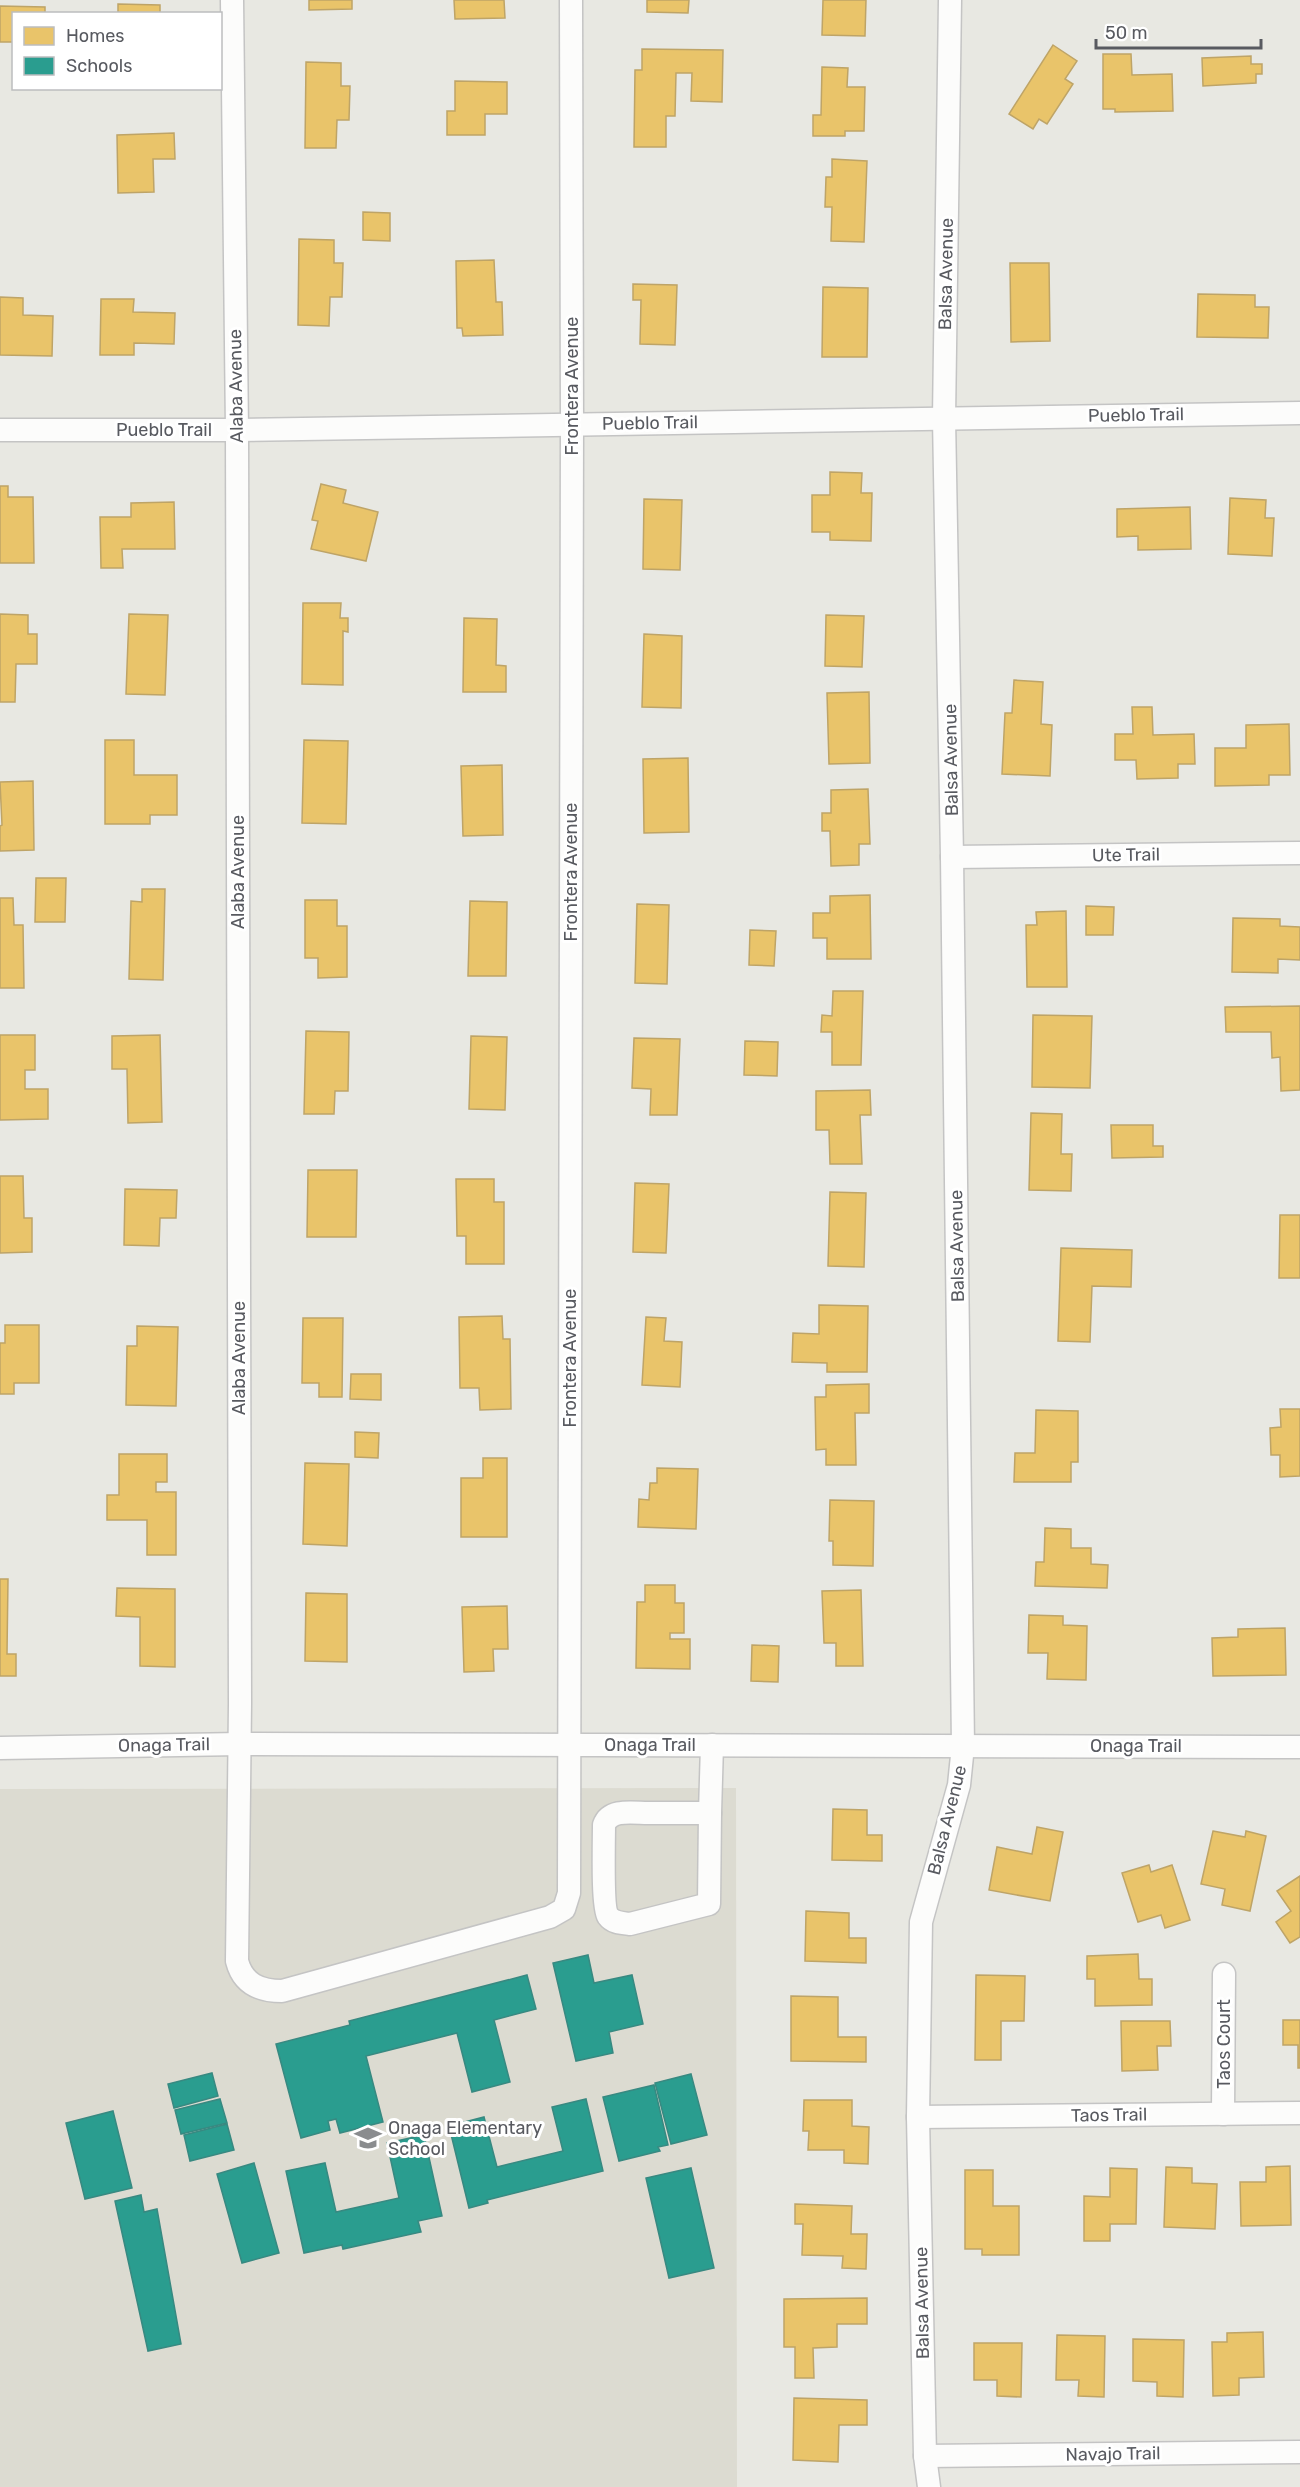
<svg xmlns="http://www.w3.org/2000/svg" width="1300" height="2487" viewBox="0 0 1300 2487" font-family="Rubik,sans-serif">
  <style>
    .education { fill: #dcdbd1 }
    .homes { fill: #e9c46a; stroke: #bea467; stroke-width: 1.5 }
    .schools { fill: #2a9d8f; stroke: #388981; stroke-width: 1.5 }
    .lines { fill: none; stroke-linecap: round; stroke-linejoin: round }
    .minor-casing { stroke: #c4c4c4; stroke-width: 25 }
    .minor { stroke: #fcfcfb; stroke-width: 22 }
    .labels { text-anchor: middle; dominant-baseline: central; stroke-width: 6; stroke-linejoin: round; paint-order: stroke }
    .street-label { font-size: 18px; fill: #585a60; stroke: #fff }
    .poi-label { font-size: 18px; fill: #585a60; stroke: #fff; text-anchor: start }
  </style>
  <rect width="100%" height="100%" fill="#e8e8e2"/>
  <polygon class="education" points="736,1788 737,2487 0,2487 0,1789"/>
  <g class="homes">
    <polygon points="309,0 352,0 352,9 309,10"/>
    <polygon points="454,0 504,0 505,18 455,19"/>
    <polygon points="647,0 689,0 688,13 647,12"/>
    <polygon points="823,0 866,0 865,36 822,35"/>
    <polygon points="118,4 160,5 160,14 118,14"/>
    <polygon points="0,6 45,7 45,14 14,14 14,42 0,42"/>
    <polygon points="1053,45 1077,61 1065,79 1073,84 1047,124 1039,119 1033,129 1009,114"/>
    <polygon points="642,49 723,50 722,102 691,101 692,73 676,73 675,116 666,116 666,147 634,147 635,70 642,70"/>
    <polygon points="1103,54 1131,54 1132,75 1172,74 1173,111 1115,112 1115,109 1103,109"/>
    <polygon points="1251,56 1251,64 1262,64 1262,74 1256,74 1256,83 1203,86 1202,58"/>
    <polygon points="306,62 341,63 341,86 350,86 349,120 337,120 336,148 305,148"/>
    <polygon points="822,67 848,68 847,87 865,87 864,131 845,131 845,136 813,136 813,115 821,115"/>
    <polygon points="455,81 507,82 507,114 485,114 485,135 447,135 447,111 455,111"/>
    <polygon points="174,133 175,159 153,159 154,192 118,193 117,135"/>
    <polygon points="832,159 867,161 864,242 831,241 832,207 825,207 826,177 832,177"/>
    <polygon points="363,212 390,213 390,241 363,240"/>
    <polygon points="299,239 334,240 334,263 343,263 342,297 330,297 329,326 298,325"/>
    <polygon points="494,260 496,302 502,302 503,335 463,336 462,328 457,328 456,261"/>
    <polygon points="1010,263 1049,263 1050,341 1011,342"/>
    <polygon points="633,284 677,285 675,345 640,344 641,300 633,300"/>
    <polygon points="823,287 868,288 867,357 822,357"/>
    <polygon points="1198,294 1255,295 1255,307 1269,307 1268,338 1197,337"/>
    <polygon points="0,297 23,298 23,315 53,316 52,356 0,355"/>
    <polygon points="101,299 134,299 133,312 175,313 174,344 134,343 134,355 100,355"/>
    <polygon points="830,472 862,473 861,493 872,493 871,541 830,540 830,532 812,532 812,495 830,495"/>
    <polygon points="321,484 346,490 343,503 378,512 366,561 311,549 318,521 312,520"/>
    <polygon points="0,486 8,486 8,497 33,497 34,563 0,563"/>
    <polygon points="1230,498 1266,500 1265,518 1274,518 1272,556 1228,554"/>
    <polygon points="644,499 682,500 680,570 643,569"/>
    <polygon points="174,502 175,549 122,549 123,568 101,568 100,517 131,517 131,503"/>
    <polygon points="1190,507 1191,549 1138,550 1138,536 1117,537 1117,509"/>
    <polygon points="303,603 341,603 340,618 348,618 348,632 343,631 343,685 302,684"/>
    <polygon points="0,614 28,615 28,634 37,634 37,664 16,664 15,702 0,702"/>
    <polygon points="129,614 168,615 165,695 126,694"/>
    <polygon points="826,615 864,616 862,667 825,666"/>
    <polygon points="464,618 497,619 496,665 506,666 506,692 463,692"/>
    <polygon points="644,634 682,636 681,708 642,707"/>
    <polygon points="1014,680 1043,682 1041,724 1052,725 1050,776 1002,774 1005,713 1012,713"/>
    <polygon points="869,692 870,763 829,764 827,693"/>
    <polygon points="1132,707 1152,707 1153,735 1194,734 1195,764 1178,764 1178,778 1137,779 1136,760 1115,760 1115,734 1133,734"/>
    <polygon points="1289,724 1290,775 1269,775 1269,785 1215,786 1215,748 1246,748 1246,725"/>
    <polygon points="105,740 134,740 134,775 177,775 177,815 150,815 150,824 105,824"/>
    <polygon points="304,740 348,741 346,824 302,823"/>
    <polygon points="688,758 689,832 644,833 643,759"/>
    <polygon points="502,765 503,835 463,836 461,766"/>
    <polygon points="33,781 34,850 0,851 0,826 2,825 0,782"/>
    <polygon points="868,789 870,844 859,844 859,865 831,866 830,831 822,831 822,813 831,813 831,790"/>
    <polygon points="36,878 66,878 65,922 35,922"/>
    <polygon points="142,889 165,889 163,980 129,979 131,901 142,902"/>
    <polygon points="870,895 871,959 827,959 827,938 813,938 813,913 830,913 830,896"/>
    <polygon points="0,898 13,898 14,925 23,925 24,988 0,988"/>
    <polygon points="305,900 337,900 337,926 347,926 347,977 318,978 318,958 305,958"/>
    <polygon points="470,901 507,902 506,976 468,976"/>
    <polygon points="637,904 669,905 667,984 635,983"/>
    <polygon points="1086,906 1114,907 1113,935 1086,935"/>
    <polygon points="1066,911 1067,987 1027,987 1026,925 1037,925 1036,912"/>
    <polygon points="1233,918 1280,919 1280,926 1300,927 1300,960 1278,959 1278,973 1232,972"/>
    <polygon points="750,930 776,931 774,966 749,965"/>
    <polygon points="833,991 863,991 861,1065 832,1065 832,1032 821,1032 822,1015 832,1016"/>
    <polygon points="1300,1006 1300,1090 1281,1091 1280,1057 1272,1058 1271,1032 1226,1032 1225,1007"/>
    <polygon points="1033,1015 1092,1016 1090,1088 1032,1087"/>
    <polygon points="306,1031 349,1032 348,1091 335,1091 334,1114 304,1114"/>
    <polygon points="0,1035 35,1035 35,1070 25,1070 25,1089 48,1089 48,1119 0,1120"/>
    <polygon points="160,1035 162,1122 128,1123 127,1069 112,1069 112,1036"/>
    <polygon points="471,1036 507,1037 505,1110 469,1109"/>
    <polygon points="634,1038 680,1039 677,1115 650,1115 651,1089 632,1088"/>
    <polygon points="745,1041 778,1042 777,1076 744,1075"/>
    <polygon points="870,1090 871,1115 860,1115 862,1164 830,1164 829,1130 816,1130 816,1091"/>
    <polygon points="1031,1113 1062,1114 1061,1154 1072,1154 1071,1191 1029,1190"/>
    <polygon points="1111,1125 1153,1125 1153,1146 1163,1146 1163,1157 1112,1158"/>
    <polygon points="308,1170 357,1170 356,1237 307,1237"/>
    <polygon points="0,1176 23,1176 24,1218 32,1218 32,1252 0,1253"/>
    <polygon points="456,1179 494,1179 494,1202 504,1202 504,1264 466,1264 466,1236 457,1236"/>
    <polygon points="635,1183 669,1184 666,1253 633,1252"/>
    <polygon points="125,1189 177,1190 176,1218 160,1218 159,1246 124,1245"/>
    <polygon points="830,1192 866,1193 864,1267 828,1266"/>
    <polygon points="1280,1215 1300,1215 1300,1278 1279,1278"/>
    <polygon points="1061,1248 1132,1250 1131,1287 1092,1286 1090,1342 1058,1341"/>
    <polygon points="819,1305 868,1306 867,1372 827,1372 827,1363 792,1362 793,1333 819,1334"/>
    <polygon points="502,1316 503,1339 510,1339 511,1409 480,1410 479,1388 460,1388 459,1317"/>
    <polygon points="646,1317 666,1318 664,1341 682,1342 680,1387 642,1385"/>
    <polygon points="303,1318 343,1318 342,1397 319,1397 319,1383 302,1383"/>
    <polygon points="5,1325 39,1325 39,1383 14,1383 14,1394 0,1394 0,1343 5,1343"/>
    <polygon points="137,1326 178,1327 176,1406 126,1405 127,1346 137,1346"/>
    <polygon points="351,1374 381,1374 381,1400 350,1399"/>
    <polygon points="869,1384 869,1413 855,1413 856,1465 826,1465 826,1449 816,1450 815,1397 826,1397 826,1385"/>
    <polygon points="1280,1409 1300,1409 1300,1476 1280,1477 1280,1455 1271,1455 1270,1428 1281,1427"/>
    <polygon points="1036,1410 1078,1411 1078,1462 1071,1462 1071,1482 1014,1482 1015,1453 1035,1453"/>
    <polygon points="355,1432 379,1433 378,1458 355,1457"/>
    <polygon points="119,1454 167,1454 167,1482 156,1482 156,1492 176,1492 176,1555 147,1555 147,1520 107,1520 107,1495 119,1495"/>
    <polygon points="483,1458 507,1458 507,1537 461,1537 461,1478 483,1478"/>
    <polygon points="305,1463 349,1464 347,1546 303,1544"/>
    <polygon points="657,1468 698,1469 696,1529 638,1527 639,1499 649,1500 650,1483 657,1483"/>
    <polygon points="830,1500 874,1501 873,1566 833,1565 833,1541 829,1541"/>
    <polygon points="1045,1528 1071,1529 1071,1548 1091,1548 1091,1564 1108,1565 1107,1588 1035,1586 1036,1562 1044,1562"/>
    <polygon points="0,1579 8,1579 7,1654 16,1654 16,1676 0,1676"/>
    <polygon points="645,1585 675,1585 675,1603 684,1603 684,1633 670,1633 670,1639 690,1639 690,1669 636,1668 637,1602 645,1602"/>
    <polygon points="117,1588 175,1589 175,1667 140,1666 140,1617 116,1616"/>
    <polygon points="861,1590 863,1666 836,1666 836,1643 824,1643 822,1591"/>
    <polygon points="306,1593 347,1594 347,1662 305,1661"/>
    <polygon points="507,1606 508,1649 493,1649 494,1671 464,1672 462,1607"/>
    <polygon points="1029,1615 1063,1616 1063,1625 1087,1626 1086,1680 1047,1679 1048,1653 1028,1653"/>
    <polygon points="1285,1628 1286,1675 1213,1676 1212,1638 1238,1637 1238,1629"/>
    <polygon points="752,1645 779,1646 778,1682 751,1681"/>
    <polygon points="833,1809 867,1810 867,1835 882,1835 882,1861 832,1860"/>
    <polygon points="1037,1827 1063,1832 1050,1901 989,1890 997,1847 1032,1854"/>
    <polygon points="1213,1831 1245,1837 1246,1831 1266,1836 1250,1911 1222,1905 1225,1889 1201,1884"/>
    <polygon points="1149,1865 1151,1872 1172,1865 1190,1920 1165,1928 1161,1915 1138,1922 1122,1873"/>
    <polygon points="1300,1876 1300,1937 1290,1943 1276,1922 1291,1911 1277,1891"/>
    <polygon points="806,1911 849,1913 849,1938 866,1938 866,1963 805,1961"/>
    <polygon points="1138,1954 1139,1979 1152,1979 1152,2005 1095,2006 1095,1979 1087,1979 1087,1956"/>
    <polygon points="976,1975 1025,1976 1024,2021 1001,2021 1001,2060 975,2060"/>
    <polygon points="791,1996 838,1997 838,2037 866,2037 866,2062 791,2061"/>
    <polygon points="1283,2020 1300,2020 1300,2068 1298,2068 1298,2045 1283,2045"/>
    <polygon points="1121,2021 1170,2021 1171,2046 1157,2046 1158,2070 1122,2071"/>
    <polygon points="804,2100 852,2100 852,2126 869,2127 868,2164 844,2163 844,2150 808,2150 809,2131 803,2131"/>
    <polygon points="1290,2166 1291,2225 1241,2226 1240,2182 1266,2182 1266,2167"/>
    <polygon points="1166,2167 1192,2168 1192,2183 1217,2184 1215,2229 1164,2227"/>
    <polygon points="1110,2168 1137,2169 1136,2224 1110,2224 1110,2241 1084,2241 1084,2196 1110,2197"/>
    <polygon points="965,2170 993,2170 993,2206 1019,2206 1019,2255 982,2255 982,2249 965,2249"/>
    <polygon points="795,2204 852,2206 851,2234 867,2234 866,2269 842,2268 843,2256 802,2255 803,2224 795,2224"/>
    <polygon points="867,2298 867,2324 837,2324 837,2347 813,2348 814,2378 795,2378 795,2347 784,2347 784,2299"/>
    <polygon points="1263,2332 1264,2377 1239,2378 1239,2395 1213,2396 1212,2342 1227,2342 1227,2333"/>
    <polygon points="1057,2335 1105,2336 1104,2397 1078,2396 1079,2380 1056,2380"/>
    <polygon points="1133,2339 1184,2340 1183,2397 1157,2396 1157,2382 1133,2381"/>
    <polygon points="974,2343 1022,2343 1021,2397 997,2396 997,2380 974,2380"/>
    <polygon points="794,2398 867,2400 867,2425 839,2425 838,2462 793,2460"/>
  </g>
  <g class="schools">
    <polygon points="588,1955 594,1983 632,1975 643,2024 609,2032 613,2053 576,2061 553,1963"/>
    <polygon points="527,1975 536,2009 494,2020 510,2082 472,2092 457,2033 366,2056 383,2122 340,2133 336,2119 328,2121 330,2130 301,2138 276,2044 350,2025 349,2021"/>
    <polygon points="212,2073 218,2096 174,2108 168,2084"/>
    <polygon points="691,2074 707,2135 671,2144 655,2083"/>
    <polygon points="654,2085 668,2145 658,2147 660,2151 619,2161 603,2097"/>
    <polygon points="220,2099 227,2123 181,2134 175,2110"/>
    <polygon points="586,2099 603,2171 487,2200 488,2203 469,2208 449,2126 484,2117 497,2167 563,2151 552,2107"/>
    <polygon points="113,2111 132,2188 85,2199 66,2123"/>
    <polygon points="227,2124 234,2150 190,2161 184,2135"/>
    <polygon points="424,2135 442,2216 418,2221 421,2232 343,2249 342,2245 304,2253 286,2171 325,2163 336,2212 399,2198 387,2143"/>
    <polygon points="254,2163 279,2253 242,2263 217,2174"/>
    <polygon points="691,2168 714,2268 669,2278 646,2178"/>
    <polygon points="141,2195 144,2212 157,2209 181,2344 148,2351 115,2201"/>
  </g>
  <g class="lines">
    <defs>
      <g id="minor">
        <path d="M232 0 237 430 240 1704 237 1961C243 1984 260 1991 282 1991L550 1917 564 1909 569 1893 572 424 571 0"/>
        <polyline points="0,430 237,430 1300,413"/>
        <polyline points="952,857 1300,853"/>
        <polyline points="0,1748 240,1744 1300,1747"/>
        <path d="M648 1813H710L709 1904 630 1924C622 1923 613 1923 608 1916 602 1907 604 1840 604 1825 610 1808 634 1813 648 1813Z"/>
        <polyline points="710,1813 712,1745"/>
        <polyline points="1223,2114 1224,1974"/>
        <polyline points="918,2117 1300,2113"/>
        <polyline points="925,2456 1300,2452"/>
        <polyline points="929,2487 925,2456 918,2117 921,1922 959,1785 963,1746 952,857 944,418 950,0"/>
      </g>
    </defs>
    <use href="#minor" class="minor-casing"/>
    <use href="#minor" class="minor"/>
  </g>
  <defs>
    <symbol id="school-bare" viewBox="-9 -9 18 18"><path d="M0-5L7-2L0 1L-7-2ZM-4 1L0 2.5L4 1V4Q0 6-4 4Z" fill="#8a8c8e" stroke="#fff" stroke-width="2.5" paint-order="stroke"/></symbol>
  </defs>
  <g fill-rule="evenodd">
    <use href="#school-bare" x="349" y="2119" width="38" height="38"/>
  </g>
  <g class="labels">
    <g class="street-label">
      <text transform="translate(946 274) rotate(-89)">Balsa Avenue</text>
      <text transform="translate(236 386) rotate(-91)">Alaba Avenue</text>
      <text transform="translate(572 386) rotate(-90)">Frontera Avenue</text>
      <text transform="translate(1136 415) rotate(-1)">Pueblo Trail</text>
      <text transform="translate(650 423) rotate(-1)">Pueblo Trail</text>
      <text x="164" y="430">Pueblo Trail</text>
      <text transform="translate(951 760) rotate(-91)">Balsa Avenue</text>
      <text transform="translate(1126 855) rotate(-1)">Ute Trail</text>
      <text transform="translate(238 872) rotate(-90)">Alaba Avenue</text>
      <text transform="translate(571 872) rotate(-90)">Frontera Avenue</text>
      <text transform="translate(957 1246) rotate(-91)">Balsa Avenue</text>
      <text transform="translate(239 1358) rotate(-90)">Alaba Avenue</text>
      <text transform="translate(570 1358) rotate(-90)">Frontera Avenue</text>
      <text transform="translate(164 1745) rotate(-1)">Onaga Trail</text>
      <text x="650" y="1745">Onaga Trail</text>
      <text x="1136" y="1746">Onaga Trail</text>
      <text transform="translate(947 1820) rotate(-76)">Balsa Avenue</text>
      <text transform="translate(1224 2044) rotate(-90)">Taos Court</text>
      <text transform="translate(1109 2115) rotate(-1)">Taos Trail</text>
      <text transform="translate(922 2303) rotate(-91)">Balsa Avenue</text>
      <text transform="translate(1113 2454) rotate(-1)">Navajo Trail</text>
    </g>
    <g class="poi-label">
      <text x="388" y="2128">Onaga Elementary<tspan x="388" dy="21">School</tspan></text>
    </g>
  </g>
  <rect x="12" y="12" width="210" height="78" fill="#ffffff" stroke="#bcbdbf" stroke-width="1.5"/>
  <rect x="24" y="27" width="30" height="18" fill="#e9c46a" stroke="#bcbdbf" stroke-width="1.5"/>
  <text x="66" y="42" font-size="18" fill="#585a60">Homes</text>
  <rect x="24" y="57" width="30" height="18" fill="#2a9d8f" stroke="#bcbdbf" stroke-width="1.5"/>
  <text x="66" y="72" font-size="18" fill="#585a60">Schools</text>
  <path d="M1096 39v9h165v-9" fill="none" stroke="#585a60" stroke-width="3"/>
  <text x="1105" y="39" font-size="18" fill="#585a60" stroke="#ffffff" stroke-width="4.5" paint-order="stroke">50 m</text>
</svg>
